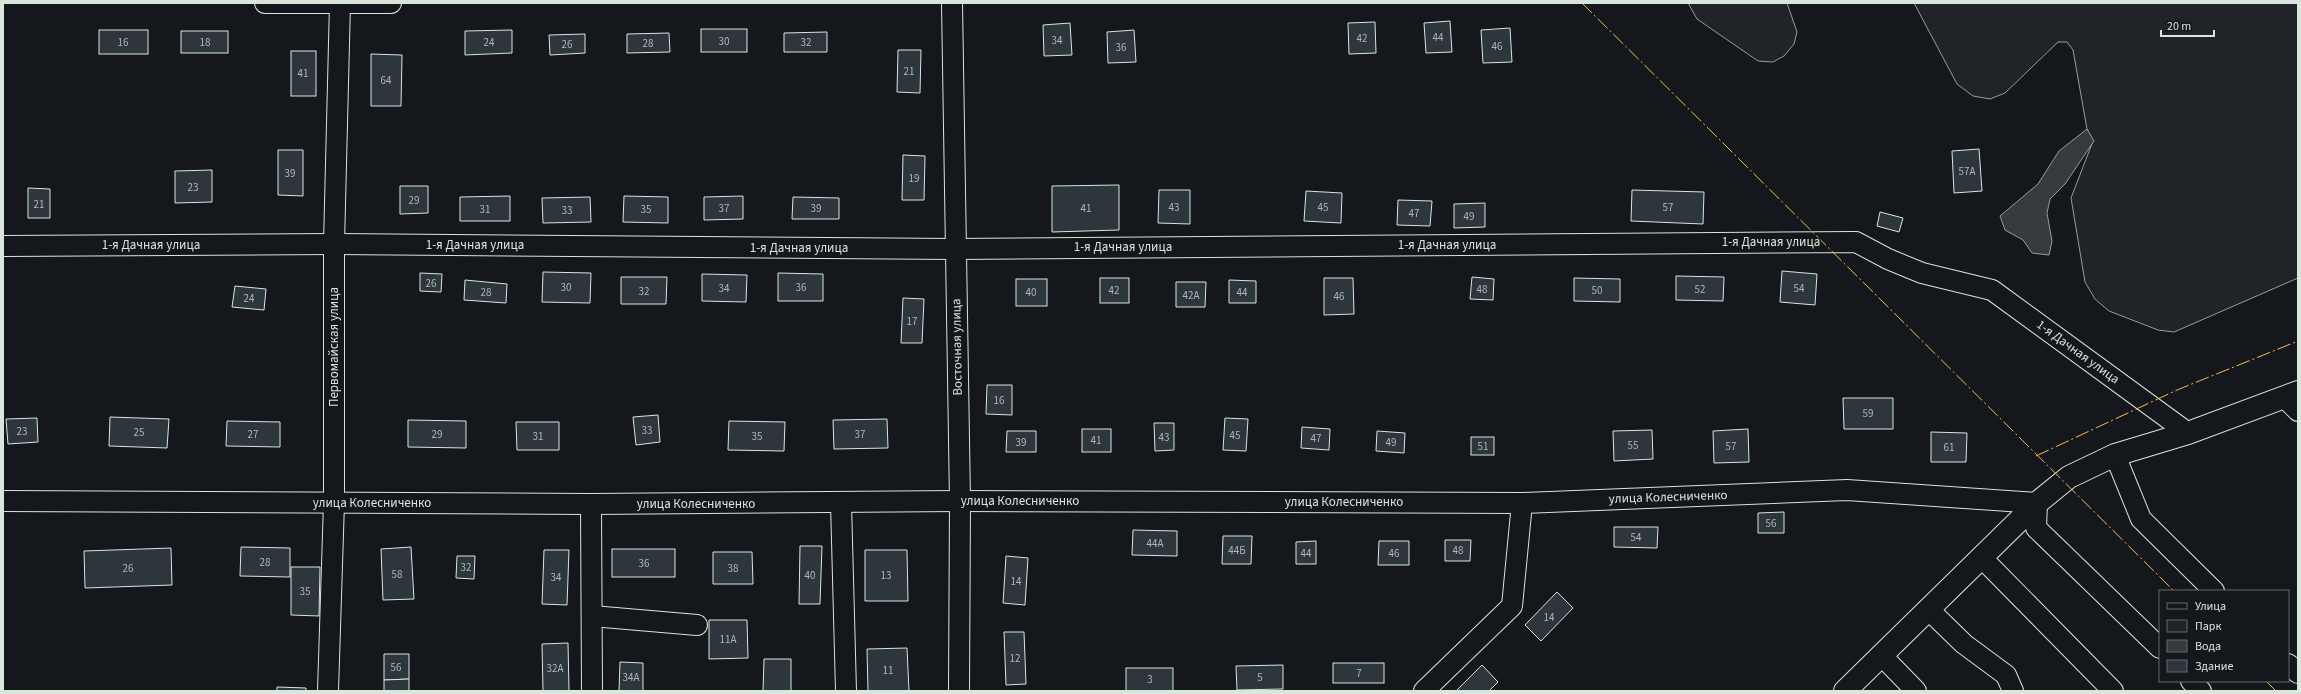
<svg xmlns="http://www.w3.org/2000/svg" width="2301" height="694" viewBox="0 0 2301 694" font-family="'Source Sans 3',sans-serif">
  <style>
    .green { fill: #202428; stroke: #939e99 }
    .water { fill: #363b3e; stroke: #939e99 }
    .building { fill: #2c363c; stroke: #d8e6dc }
    .lines { fill: none; stroke-linecap: round; stroke-linejoin: round }
    .minor-casing { stroke: #d8e6dc; stroke-width: 22 }
    .major-casing { stroke: #d8e6dc; stroke-width: 24 }
    .minor { stroke: #14181c; stroke-width: 20 }
    .major { stroke: #14181c; stroke-width: 22 }
    .power { stroke: #ffb74d; stroke-width: 1; stroke-dasharray: 14 3 2 3; stroke-linecap: butt }
    .labels { text-anchor: middle; dominant-baseline: central; stroke-width: 3; stroke-linejoin: round; paint-order: stroke }
    .number-label { font-size: 11px; fill: #adbab4 }
    .street-label { font-size: 13px; fill: #d8e6dc; stroke: #14181c }
  </style>
  <rect width="100%" height="100%" fill="#14181c"/>
  <g class="green">
    <polygon points="1688,3 1787,3 1797,32 1794,44 1784,56 1773,62 1758,61 1697,19"/>
    <polygon points="1914,3 2298,3 2298,278 2174,332 2158,330 2109,311 2095,299 2085,282 2071,198 2093,141 2087,129 2073,50 2067,42 2058,42 2005,93 1990,99 1973,96 1957,84"/>
  </g>
  <polygon class="water" points="2087,129 2094,141 2065,184 2050,199 2047,213 2052,241 2049,255 2032,253 2023,240 2005,230 2000,216 2038,184 2059,151"/>
  <g class="building">
    <polygon points="1450,21 1452,52 1426,53 1424,23"/>
    <polygon points="1375,22 1376,53 1349,54 1348,23"/>
    <polygon points="1070,23 1072,55 1044,56 1043,25"/>
    <polygon points="1510,28 1512,62 1483,63 1481,30"/>
    <rect x="701" y="29" width="46" height="23"/>
    <rect x="99" y="30" width="49" height="24"/>
    <polygon points="512,30 512,53 465,55 465,31"/>
    <polygon points="1134,30 1136,62 1108,63 1107,32"/>
    <rect x="181" y="31" width="47" height="22"/>
    <polygon points="827,32 827,52 784,52 784,33"/>
    <polygon points="669,33 670,52 627,53 627,34"/>
    <polygon points="585,34 585,53 550,55 549,35"/>
    <polygon points="898,50 921,50 920,93 897,92"/>
    <rect x="291" y="51" width="25" height="45"/>
    <polygon points="371,54 402,55 401,106 371,106"/>
    <polygon points="1979,149 1982,191 1954,193 1952,151"/>
    <polygon points="278,150 303,150 303,196 278,195"/>
    <polygon points="903,155 925,156 924,200 902,200"/>
    <polygon points="212,170 212,202 175,203 175,171"/>
    <polygon points="1119,185 1119,230 1052,232 1052,186"/>
    <polygon points="400,186 428,186 428,213 400,214"/>
    <polygon points="28,188 50,189 50,218 28,218"/>
    <polygon points="1159,190 1190,190 1190,224 1158,223"/>
    <polygon points="1632,190 1704,192 1703,224 1631,221"/>
    <polygon points="1306,191 1342,193 1341,223 1304,221"/>
    <polygon points="510,196 510,221 460,221 460,197"/>
    <polygon points="624,196 668,197 668,223 623,222"/>
    <polygon points="743,196 743,219 704,220 704,197"/>
    <polygon points="590,197 591,222 543,223 542,198"/>
    <polygon points="793,197 839,198 839,219 792,219"/>
    <polygon points="1398,200 1432,201 1430,226 1397,225"/>
    <polygon points="1485,203 1485,227 1454,228 1454,204"/>
    <polygon points="1880,212 1903,218 1899,232 1877,226"/>
    <polygon points="1782,271 1817,274 1815,305 1780,302"/>
    <polygon points="543,272 591,273 590,303 542,302"/>
    <polygon points="420,273 442,274 441,292 420,291"/>
    <polygon points="778,273 823,274 823,301 778,301"/>
    <polygon points="702,274 747,275 746,302 702,301"/>
    <polygon points="1676,276 1724,277 1723,301 1676,300"/>
    <polygon points="621,277 667,277 666,304 621,304"/>
    <polygon points="1472,277 1494,279 1493,300 1470,299"/>
    <rect x="1100" y="278" width="29" height="25"/>
    <polygon points="1324,278 1353,278 1354,314 1324,315"/>
    <polygon points="1574,278 1620,279 1620,302 1574,301"/>
    <rect x="1016" y="279" width="31" height="27"/>
    <polygon points="465,280 507,284 506,303 464,300"/>
    <polygon points="1229,280 1256,281 1256,303 1229,303"/>
    <polygon points="1176,282 1206,282 1205,307 1176,307"/>
    <polygon points="235,286 266,289 264,310 232,307"/>
    <polygon points="903,298 924,299 922,343 901,343"/>
    <polygon points="987,385 1012,385 1012,415 986,414"/>
    <polygon points="1843,398 1893,398 1893,429 1844,429"/>
    <polygon points="658,415 660,442 636,445 633,417"/>
    <polygon points="110,417 169,419 167,448 109,446"/>
    <polygon points="37,418 38,442 8,444 6,419"/>
    <polygon points="1225,418 1248,419 1246,451 1223,450"/>
    <polygon points="887,419 888,448 834,449 833,420"/>
    <polygon points="408,420 466,421 466,448 408,447"/>
    <polygon points="227,421 280,422 280,447 226,446"/>
    <polygon points="729,421 785,422 784,451 728,450"/>
    <polygon points="516,422 559,422 559,450 517,450"/>
    <polygon points="1154,423 1174,423 1174,450 1155,451"/>
    <polygon points="1302,427 1330,429 1329,450 1301,448"/>
    <rect x="1082" y="429" width="29" height="23"/>
    <polygon points="1748,429 1749,462 1714,463 1713,431"/>
    <polygon points="1652,430 1653,459 1614,461 1613,431"/>
    <polygon points="1007,431 1036,431 1036,452 1006,452"/>
    <polygon points="1377,431 1405,433 1404,453 1376,451"/>
    <polygon points="1931,432 1967,433 1966,462 1931,462"/>
    <rect x="1471" y="437" width="23" height="18"/>
    <polygon points="1784,512 1784,533 1758,533 1758,513"/>
    <polygon points="1614,527 1658,527 1657,548 1614,547"/>
    <polygon points="1133,530 1177,531 1177,556 1132,555"/>
    <polygon points="1223,536 1252,536 1251,564 1222,564"/>
    <polygon points="1445,540 1471,540 1470,561 1445,561"/>
    <polygon points="1316,541 1316,564 1296,564 1296,542"/>
    <polygon points="1379,541 1409,541 1409,565 1378,565"/>
    <polygon points="800,546 822,546 820,604 799,604"/>
    <polygon points="241,547 290,548 290,577 240,576"/>
    <polygon points="411,547 414,599 383,600 381,549"/>
    <polygon points="171,548 172,585 85,588 84,551"/>
    <rect x="612" y="549" width="63" height="28"/>
    <polygon points="544,550 569,550 567,605 542,604"/>
    <polygon points="865,550 907,550 908,601 865,601"/>
    <polygon points="713,552 752,552 753,584 713,584"/>
    <polygon points="457,556 475,556 474,579 456,578"/>
    <polygon points="1006,556 1028,558 1025,605 1003,603"/>
    <polygon points="291,567 320,567 319,616 291,615"/>
    <polygon points="1557,592 1573,608 1541,641 1525,625"/>
    <polygon points="709,620 747,620 748,658 709,659"/>
    <polygon points="1004,632 1024,632 1026,684 1006,685"/>
    <polygon points="568,643 569,691 543,691 542,644"/>
    <polygon points="907,648 909,691 868,691 867,649"/>
    <polygon points="384,654 409,654 409,679 384,680"/>
    <polygon points="764,659 791,659 791,691 763,691"/>
    <polygon points="620,662 643,663 643,691 619,691"/>
    <rect x="1333" y="663" width="51" height="20"/>
    <polygon points="1283,665 1283,689 1237,690 1236,666"/>
    <polygon points="1482,665 1498,682 1489,691 1456,691"/>
    <rect x="1126" y="668" width="47" height="23"/>
    <polygon points="409,679 409,691 384,691 384,680"/>
    <polygon points="277,687 306,688 306,691 277,691"/>
  </g>
  <g class="lines">
    <defs>
      <g id="minor">
        <polyline points="265,3 391,3"/>
        <polyline points="952,3 960,501 959,691"/>
        <polyline points="3,246 334,244 955,249 1856,242 1888,259 1922,273 1992,290 2188,433"/>
        <polyline points="2284,397 2298,411"/>
        <polyline points="2115,455 2141,519 2214,591"/>
        <polyline points="3,501 591,504 960,501 1522,503 1847,490 2037,503 2036,528 2160,648"/>
        <polyline points="841,503 846,691"/>
        <polyline points="591,504 592,691"/>
        <polyline points="1981,557 2113,691"/>
        <polyline points="1928,609 1964,644 2006,675 2013,691"/>
        <polyline points="592,616 697,625"/>
        <polyline points="1881,655 1916,691"/>
        <polyline points="2288,664 2298,673"/>
        <polyline points="2191,681 2201,691"/>
        <polyline points="328,691 334,502 334,244 340,3"/>
        <polyline points="1424,691 1512,606 1522,503"/>
      </g>
      <polyline id="major" points="1845,691 2037,503 2069,477 2115,455 2188,433 2298,392"/>
    </defs>
    <use href="#minor" class="minor-casing"/>
    <use href="#major" class="major-casing"/>
    <use href="#minor" class="minor"/>
    <use href="#major" class="major"/>
    <g class="power">
      <polyline points="1582,3 2174,591"/>
      <polyline points="2036,456 2177,390 2298,341"/>
      <polyline points="2266,681 2276,691"/>
    </g>
  </g>
  <g class="labels">
    <g class="number-label">
      <text x="1438" y="37">44</text>
      <text x="1362" y="38">42</text>
      <text x="1057" y="40">34</text>
      <text x="724" y="41">30</text>
      <text x="123" y="42">16</text>
      <text x="205" y="42">18</text>
      <text x="489" y="42">24</text>
      <text x="806" y="42">32</text>
      <text x="648" y="43">28</text>
      <text x="567" y="44">26</text>
      <text x="1497" y="46">46</text>
      <text x="1121" y="47">36</text>
      <text x="909" y="71">21</text>
      <text x="303" y="73">41</text>
      <text x="386" y="80">64</text>
      <text x="1967" y="171">57А</text>
      <text x="290" y="173">39</text>
      <text x="914" y="178">19</text>
      <text x="193" y="187">23</text>
      <text x="414" y="200">29</text>
      <text x="39" y="204">21</text>
      <text x="1174" y="207">43</text>
      <text x="1323" y="207">45</text>
      <text x="1668" y="207">57</text>
      <text x="724" y="208">37</text>
      <text x="816" y="208">39</text>
      <text x="1086" y="208">41</text>
      <text x="485" y="209">31</text>
      <text x="646" y="209">35</text>
      <text x="567" y="210">33</text>
      <text x="1414" y="213">47</text>
      <text x="1469" y="216">49</text>
      <text x="431" y="283">26</text>
      <text x="566" y="287">30</text>
      <text x="801" y="287">36</text>
      <text x="724" y="288">34</text>
      <text x="1799" y="288">54</text>
      <text x="1482" y="289">48</text>
      <text x="1700" y="289">52</text>
      <text x="1114" y="290">42</text>
      <text x="1597" y="290">50</text>
      <text x="644" y="291">32</text>
      <text x="486" y="292">28</text>
      <text x="1031" y="292">40</text>
      <text x="1242" y="292">44</text>
      <text x="1191" y="295">42А</text>
      <text x="1339" y="296">46</text>
      <text x="249" y="298">24</text>
      <text x="912" y="321">17</text>
      <text x="999" y="400">16</text>
      <text x="1868" y="413">59</text>
      <text x="647" y="430">33</text>
      <text x="22" y="431">23</text>
      <text x="139" y="432">25</text>
      <text x="253" y="434">27</text>
      <text x="437" y="434">29</text>
      <text x="860" y="434">37</text>
      <text x="1235" y="435">45</text>
      <text x="538" y="436">31</text>
      <text x="757" y="436">35</text>
      <text x="1164" y="437">43</text>
      <text x="1316" y="438">47</text>
      <text x="1096" y="440">41</text>
      <text x="1021" y="442">39</text>
      <text x="1391" y="442">49</text>
      <text x="1633" y="445">55</text>
      <text x="1483" y="446">51</text>
      <text x="1731" y="446">57</text>
      <text x="1949" y="447">61</text>
      <text x="1771" y="523">56</text>
      <text x="1636" y="537">54</text>
      <text x="1155" y="543">44А</text>
      <text x="1237" y="550">44Б</text>
      <text x="1458" y="550">48</text>
      <text x="1306" y="553">44</text>
      <text x="1394" y="553">46</text>
      <text x="265" y="562">28</text>
      <text x="644" y="563">36</text>
      <text x="466" y="567">32</text>
      <text x="128" y="568">26</text>
      <text x="733" y="568">38</text>
      <text x="397" y="574">58</text>
      <text x="810" y="575">40</text>
      <text x="886" y="575">13</text>
      <text x="556" y="577">34</text>
      <text x="1016" y="581">14</text>
      <text x="305" y="591">35</text>
      <text x="1549" y="617">14</text>
      <text x="728" y="639">11А</text>
      <text x="1015" y="658">12</text>
      <text x="396" y="667">56</text>
      <text x="555" y="668">32А</text>
      <text x="888" y="670">11</text>
      <text x="1359" y="673">7</text>
      <text x="631" y="677">34А</text>
      <text x="1260" y="677">5</text>
      <text x="1150" y="679">3</text>
    </g>
    <g class="street-label">
      <text x="1771" y="242">1-я Дачная улица</text>
      <text x="151" y="245">1-я Дачная улица</text>
      <text x="475" y="245">1-я Дачная улица</text>
      <text x="1447" y="245">1-я Дачная улица</text>
      <text x="1123" y="247">1-я Дачная улица</text>
      <text x="799" y="248">1-я Дачная улица</text>
      <text transform="translate(334 347) rotate(-90)">Первомайская улица</text>
      <text transform="translate(957 347) rotate(-91)">Восточная улица</text>
      <text transform="translate(2078 352) rotate(36)">1-я Дачная улица</text>
      <text transform="translate(1668 497) rotate(-2)">улица Колесниченко</text>
      <text x="1020" y="501">улица Колесниченко</text>
      <text x="1344" y="502">улица Колесниченко</text>
      <text x="372" y="503">улица Колесниченко</text>
      <text x="696" y="504">улица Колесниченко</text>
    </g>
  </g>
  <rect width="2301" height="694" fill="none" stroke="#d8e6dc" stroke-width="8"/>
  <rect x="2159" y="590" width="130" height="92" fill="#14181c" stroke="#626a69"/>
  <rect x="2167" y="603" width="20" height="6" fill="#14181c" stroke="#626a69"/>
  <text x="2195" y="610" font-size="12" fill="#d8e6dc">Улица</text>
  <rect x="2167" y="620" width="20" height="12" fill="#202428" stroke="#626a69"/>
  <text x="2195" y="630" font-size="12" fill="#d8e6dc">Парк</text>
  <rect x="2167" y="640" width="20" height="12" fill="#363b3e" stroke="#626a69"/>
  <text x="2195" y="650" font-size="12" fill="#d8e6dc">Вода</text>
  <rect x="2167" y="660" width="20" height="12" fill="#2c363c" stroke="#626a69"/>
  <text x="2195" y="670" font-size="12" fill="#d8e6dc">Здание</text>
  <path d="M2161 30v6h53v-6" fill="none" stroke="#d8e6dc" stroke-width="2"/>
  <text x="2167" y="30" font-size="12" fill="#d8e6dc" stroke="#14181c" stroke-width="3" paint-order="stroke">20 m</text>
</svg>
